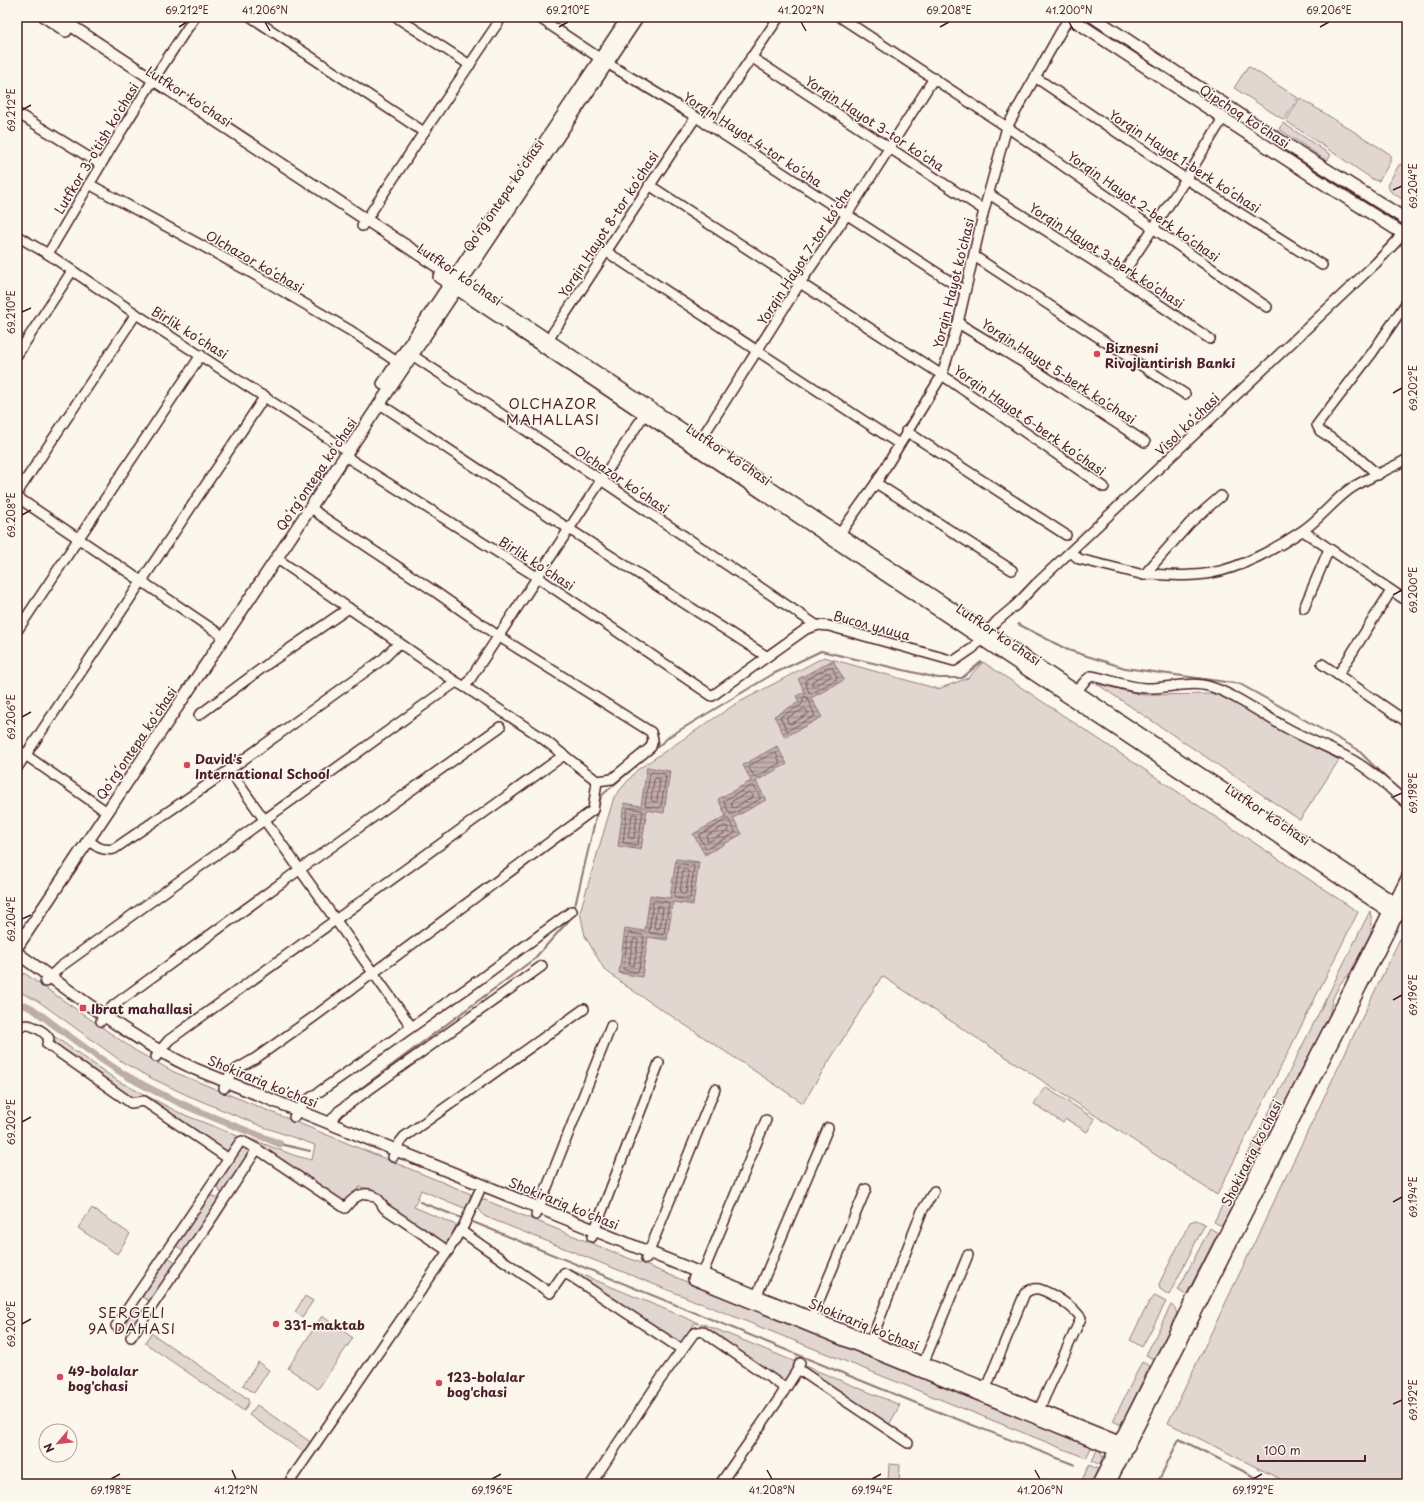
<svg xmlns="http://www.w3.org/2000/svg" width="1424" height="1501" viewBox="0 0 1424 1501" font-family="'Playpen Sans',sans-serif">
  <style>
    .grass { fill: #e2d7d0; stroke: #967b7e }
    .water { fill: url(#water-rules); stroke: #907477 }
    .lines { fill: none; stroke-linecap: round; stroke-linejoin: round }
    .shore { stroke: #79585e; stroke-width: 1 }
    .stream { stroke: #907477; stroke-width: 2 }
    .canal { stroke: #bfadaa; stroke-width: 7 }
    .minor-casing { stroke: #4a1f2b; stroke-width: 12 }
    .major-casing { stroke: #4a1f2b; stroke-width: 14 }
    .minor { stroke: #fbf7ec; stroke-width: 9 }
    .major { stroke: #fbf7ec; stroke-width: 11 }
    .ticks { fill: none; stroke: #4a1f2b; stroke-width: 1.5 }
    .poi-dot { fill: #d1495b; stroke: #fbf7ec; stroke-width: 1.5 }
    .labels { text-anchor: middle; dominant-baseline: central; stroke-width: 3; stroke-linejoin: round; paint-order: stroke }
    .street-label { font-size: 13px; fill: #4a1f2b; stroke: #fbf7ec }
    .poi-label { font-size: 13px; font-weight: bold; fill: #4a1f2b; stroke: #fbf7ec; text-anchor: start }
    .neighbourhood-label { font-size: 14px; letter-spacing: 1px; fill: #4a1f2b; stroke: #fbf7ec }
    .neatline { fill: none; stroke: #4a1f2b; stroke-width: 1.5 }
    .ticks-label { font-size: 10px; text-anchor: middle; fill: #4a1f2b }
  </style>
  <defs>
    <pattern id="water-rules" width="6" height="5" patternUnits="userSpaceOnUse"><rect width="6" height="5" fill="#bfadaa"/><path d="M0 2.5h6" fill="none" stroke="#9d8c8b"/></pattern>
  </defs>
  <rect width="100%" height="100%" fill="#fbf7ec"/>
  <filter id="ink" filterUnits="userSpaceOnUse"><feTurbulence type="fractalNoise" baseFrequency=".025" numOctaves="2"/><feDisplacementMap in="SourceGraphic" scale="8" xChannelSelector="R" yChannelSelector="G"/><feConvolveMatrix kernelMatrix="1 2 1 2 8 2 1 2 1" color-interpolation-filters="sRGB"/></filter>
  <g filter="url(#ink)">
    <g class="grass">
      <polygon points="1248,66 1298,98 1284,120 1234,88"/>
      <polygon points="1300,98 1390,154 1390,162 1379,181 1374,180 1286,121"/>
      <polygon points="1283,123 1331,155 1327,161 1279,129"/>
      <polygon points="1405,163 1407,164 1407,202 1391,192 1387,185 1399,165"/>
      <polygon points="824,657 938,689 968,678 983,662 1358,912 1217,1195 882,976 803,1103 626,986 604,969 585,936 580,912 614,797 637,770 734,705"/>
      <polygon points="1097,684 1143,695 1217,694 1339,760 1300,820"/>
      <polygon points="1370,911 1372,922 1371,932 1351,972 1340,984 1333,998 1329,1016 1222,1226 1214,1222"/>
      <polygon points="1407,924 1407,1484 1290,1484 1168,1423"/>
      <path d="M24 973 136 1051 174 1072 471 1194 467 1207 464 1208 421 1190 414 1207 456 1225C453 1231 451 1240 446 1244L439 1242 430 1233 388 1207 383 1198 376 1191 360 1187 356 1190 348 1202H341L243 1136 296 1156 312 1160 315 1145 261 1126 189 1096 149 1077 124 1063 38 1001 24 994 17 992V983Z"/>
      <polygon points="51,1034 118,1081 180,1113 240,1137 228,1154 140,1096 132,1101 57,1045 52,1037"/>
      <polygon points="1045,1087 1095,1119 1087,1132 1066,1119 1063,1123 1034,1104"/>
      <polygon points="245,1147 249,1149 251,1152 224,1193 220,1192 217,1186 241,1148"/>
      <polygon points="211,1196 216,1197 218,1201 185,1252 175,1245 208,1198"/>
      <polygon points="480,1198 1092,1446 1086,1458 484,1216 477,1206"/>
      <polygon points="92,1208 130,1234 117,1254 78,1228"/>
      <polygon points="1196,1220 1205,1224 1169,1295 1160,1289 1159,1284 1190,1222"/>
      <polygon points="1210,1228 1218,1233 1186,1295 1178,1290"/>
      <polygon points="168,1257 177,1263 151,1302 141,1296"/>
      <polygon points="571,1270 698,1323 698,1324 695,1323 683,1341 678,1342 674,1340"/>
      <polygon points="305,1296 313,1301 302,1317 295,1312"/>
      <polygon points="1155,1296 1166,1302 1142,1347 1130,1340 1150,1300"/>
      <polygon points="1171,1305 1175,1308 1177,1314 1154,1359 1146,1355"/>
      <polygon points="134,1307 143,1314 131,1331 122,1325"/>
      <polygon points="322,1316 353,1338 318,1389 288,1368"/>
      <polygon points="701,1323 900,1405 889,1425 797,1363 785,1381 779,1380 700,1326"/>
      <polygon points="151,1333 247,1398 249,1402 244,1411 145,1343"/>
      <polygon points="258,1362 269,1370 254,1393 243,1385"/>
      <polygon points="1142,1362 1150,1366 1121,1425 1113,1421"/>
      <polygon points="257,1405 312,1443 305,1453 249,1415"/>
      <polygon points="1098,1448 1103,1456 1100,1465 1092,1461"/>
      <polygon points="889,1464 900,1465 899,1483 888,1482"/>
      <polygon points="1089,1465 1098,1469 1091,1484 1080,1484"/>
    </g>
    <g class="water">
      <polygon points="833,660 844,680 811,698 822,717 785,737 774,716 799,702 796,696 805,692 798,679"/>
      <polygon points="777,746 787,764 756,781 766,800 733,818 742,834 705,855 693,834 726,816 718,799 751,781 743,765"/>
      <polygon points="647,767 670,771 664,813 647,810 641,850 618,846 624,803 641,806"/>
      <polygon points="676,859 699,862 693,905 673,902 667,940 648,937 642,977 619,973 625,928 645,931 650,895 670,898"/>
    </g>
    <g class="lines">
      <g class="shore">
        <polygon points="829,667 832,667 837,677 837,679 811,694 809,693 805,681"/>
        <polygon points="828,673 831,675 830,677 814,686 812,686 812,682"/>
        <polygon points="805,696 807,697 815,716 787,731 780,717 801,705 803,702 803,698"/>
        <polygon points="805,709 808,712 808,714 791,724 788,723 787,718"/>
        <polygon points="774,753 776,753 780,763 756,777 754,776 749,768 749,766"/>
        <polygon points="652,772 664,774 666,776 661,806 659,808 646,806 645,805 650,774"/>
        <polygon points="656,778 660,780 657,801 655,802 651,800 654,780"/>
        <polygon points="751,786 754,786 760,797 760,799 733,814 730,814 724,803 724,801"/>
        <polygon points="750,792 753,795 753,797 734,808 732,807 731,802"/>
        <polygon points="629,808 641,810 643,811 638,843 637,845 624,843 623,842 627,810"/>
        <polygon points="633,814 636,814 637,816 634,838 632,839 628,837 632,815"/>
        <polygon points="728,819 735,831 735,833 708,848 706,848 699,837 700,835"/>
        <polygon points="725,826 728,827 728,831 710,841 707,841 707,836"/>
        <polygon points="681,864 693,865 694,867 690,898 688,900 676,898 674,897 679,865"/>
        <polygon points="685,869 689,872 686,893 684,895 680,892 683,871"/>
        <polygon points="655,900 667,902 669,903 664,933 663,935 650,933 649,932 653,902"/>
        <polygon points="659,906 662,906 663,908 660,928 658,929 654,927 657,907"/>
        <polygon points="630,933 642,935 644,937 639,970 637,972 625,970 623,969 628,935"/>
        <polygon points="634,939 637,939 638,941 634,965 632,966 629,964 633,941"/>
      </g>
      <g class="stream">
        <polyline points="1018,624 1068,650 1125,668 1240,684 1357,749 1394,786 1407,796"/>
        <polyline points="574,910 601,796 670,736 773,674 821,651 938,678 962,678 981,662"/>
        <polyline points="352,1095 534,959 572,917 573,914"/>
        <polyline points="280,1144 310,1151"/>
        <polyline points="420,1202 464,1219"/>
        <polyline points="468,1220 916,1403 1075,1465"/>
        <polyline points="1157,1484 1179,1439 1269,1484"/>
      </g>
      <path class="canal" d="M17 1005H25L33 1009C64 1032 94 1056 127 1076 175 1104 228 1123 280 1144"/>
      <defs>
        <g id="minor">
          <polyline points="251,17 424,132"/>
          <polyline points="396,17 470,65"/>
          <polyline points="538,17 607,63 696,117 965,291"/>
          <polyline points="840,17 1007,127 1267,307"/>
          <polyline points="751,57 984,210"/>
          <polyline points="1035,77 1186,179 1322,265"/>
          <polyline points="17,113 100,164"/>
          <polyline points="706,124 779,17"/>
          <polyline points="89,184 250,272 351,331 403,366"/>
          <polyline points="649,185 942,375 1104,487"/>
          <polyline points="989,194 1120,278 1210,339"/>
          <polyline points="362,226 424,132 502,17"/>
          <polyline points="17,236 48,254 136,314 348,451"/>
          <polyline points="607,252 899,444"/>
          <path d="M48 254C95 174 142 94 195 17"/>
          <polyline points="974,256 1185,394"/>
          <polyline points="1120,278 1186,179 1223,118"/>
          <polyline points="958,323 1029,366 1145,442"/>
          <path d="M544 346C595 270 644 192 696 117"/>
          <polyline points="17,355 72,271"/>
          <polyline points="412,355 601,480 816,625"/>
          <polyline points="380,404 569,529 766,656"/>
          <polyline points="906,431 1066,535"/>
          <polyline points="696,447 800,283 846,216 934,78"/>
          <polyline points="345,456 537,577 712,696 806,629 819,625 829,626 954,661 973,648 997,621 1016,605 1036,584 1376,263 1396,242 1402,233"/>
          <polyline points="1378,475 1351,451 1320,431 1317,425 1372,353 1407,302"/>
          <polyline points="876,483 1012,570"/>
          <polyline points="17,493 136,314"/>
          <polyline points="17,497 224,637"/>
          <polyline points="311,507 320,515 437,593 498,636 651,732 653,739 651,747 612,779 597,781"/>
          <polyline points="1303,531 1407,601"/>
          <polyline points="836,539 876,483 942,375 958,323 984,210 1007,127 1069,17"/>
          <path d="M1071 552 1079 559 1144 575 1150 574C1170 575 1191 577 1211 573 1241 568 1277 548 1302 531 1320 519 1333 501 1350 489 1368 477 1389 470 1407 459"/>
          <polyline points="1144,575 1190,523 1221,496"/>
          <polyline points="1304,608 1329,549"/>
          <polyline points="17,631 201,355"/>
          <polyline points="1322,664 1407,722"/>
          <polyline points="1338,675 1391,591"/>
          <polyline points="465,687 648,409"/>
          <path d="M1076 692 1085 681 1091 676C1109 679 1126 687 1145 688 1166 689 1188 681 1208 686 1231 692 1262 714 1283 726 1304 738 1326 746 1347 757 1369 768 1388 787 1407 803"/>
          <polyline points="199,715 269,663 349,608"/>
          <polyline points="17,749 107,812"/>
          <polyline points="17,768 265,396"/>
          <polyline points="229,770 411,1026"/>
          <path d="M88 840C97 847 102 851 114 849L229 770 383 659 399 643"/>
          <polyline points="1394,902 1407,876"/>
          <polyline points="1401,907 1407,896"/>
          <polyline points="45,982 60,967 456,682"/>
          <polyline points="101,1021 109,1010 114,1005 299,870 500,727"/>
          <path d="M17 1030C25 1022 31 1025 40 1030 44 1033 47 1034 49 1039L47 1044 131 1103 144 1101 229 1159"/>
          <polyline points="156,1057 163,1047 169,1040 564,755"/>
          <polyline points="224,1088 229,1076 237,1069 256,1058 315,1016 593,810 597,781 538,735 465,687 456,682 276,558"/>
          <polyline points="294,1117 303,1104 309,1099 476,982 572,911"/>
          <polyline points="329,1123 339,1111 542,966"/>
          <polyline points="393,1157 400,1142 404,1137 584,1009"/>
          <polyline points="536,1215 611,1026"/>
          <polyline points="461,1231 550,1293 564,1273 572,1277 681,1349"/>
          <polyline points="592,1237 659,1063"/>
          <polyline points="646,1259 715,1089"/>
          <polyline points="700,1280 766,1120"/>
          <polyline points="754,1302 828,1128"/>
          <polyline points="809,1324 866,1189"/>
          <path d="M116 1326 240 1142 242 1141 257 1149 345 1208C358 1191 373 1187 384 1208L448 1251"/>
          <polyline points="131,1337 214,1215 257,1149"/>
          <polyline points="868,1348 922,1211 934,1191"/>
          <polyline points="798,1369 908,1443"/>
          <polyline points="921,1369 968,1255"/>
          <path d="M983 1395 1025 1293C1029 1290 1034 1288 1039 1289 1052 1293 1074 1307 1081 1318L1036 1416"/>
          <polyline points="288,1484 448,1251 464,1225 479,1192"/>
          <polyline points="591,1484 660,1380 694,1333 702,1331 785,1388"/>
          <polyline points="720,1484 779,1399 798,1369 800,1363"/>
        </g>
        <g id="major">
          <polyline points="45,17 66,31"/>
          <polyline points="58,17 461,282 1401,907 1109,1484"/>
          <polyline points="1069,17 1321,182 1407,236"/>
          <polyline points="1093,17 1256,125 1407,220"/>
          <polyline points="439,277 1397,917"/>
          <polyline points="383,384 628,17"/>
          <polyline points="17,947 638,17"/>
          <path d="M17 953C75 994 130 1039 195 1069L1129 1446"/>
          <polyline points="694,1279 1125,1454"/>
          <polyline points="1098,1484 1392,906"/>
        </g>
      </defs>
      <use href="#minor" class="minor-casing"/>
      <use href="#major" class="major-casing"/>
      <use href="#minor" class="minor"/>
      <use href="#major" class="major"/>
    </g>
  </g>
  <path class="ticks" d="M265 22 270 31M801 22 806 31M1069 22 1074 31M179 27 187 22M559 27 568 22M940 27 949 22M1320 27 1329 22M22 110 31 105M1393 190 1402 186M22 312 31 308M1393 393 1402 388M22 515 31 510M1393 595 1402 590M22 717 31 712M1393 797 1402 793M22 919 31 915M1393 1000 1402 995M22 1122 31 1117M1393 1202 1402 1197M22 1324 31 1319M1393 1404 1402 1400M232 1470 236 1479M767 1470 772 1479M1035 1470 1040 1479M111 1479 120 1474M492 1479 501 1474M872 1479 881 1474M1253 1479 1262 1474"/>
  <g class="poi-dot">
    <circle cx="1097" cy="354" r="4"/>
    <circle cx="187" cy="765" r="4"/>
    <rect x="79" y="1004" width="8" height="8" rx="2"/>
    <circle cx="276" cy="1324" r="4"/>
    <circle cx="60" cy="1377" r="4"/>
    <circle cx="439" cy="1383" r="4"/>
  </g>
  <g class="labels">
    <g class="street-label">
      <text transform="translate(189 96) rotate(33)">Lutfkor ko'chasi</text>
      <text transform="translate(1245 116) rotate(33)">Qipchoq ko'chasi</text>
      <text transform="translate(875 123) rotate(33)">Yorqin Hayot 3-tor koʻcha</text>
      <text transform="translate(753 139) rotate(33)">Yorqin Hayot 4-tor koʻcha</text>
      <text transform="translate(96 148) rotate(-59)">Lutfkor 3-o'tish ko'chasi</text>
      <text transform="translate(1185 161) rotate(33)">Yorqin Hayot 1-berk koʻchasi</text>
      <text transform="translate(503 195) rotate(-56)">Qoʻrgʻontepa koʻchasi</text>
      <text transform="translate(1144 206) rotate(35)">Yorqin Hayot 2-berk koʻchasi</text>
      <text transform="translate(608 224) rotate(-57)">Yorqin Hayot 8-tor koʻchasi</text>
      <text transform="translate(1107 255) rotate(33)">Yorqin Hayot 3-berk koʻchasi</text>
      <text transform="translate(804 256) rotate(-57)">Yorqin Hayot 7-tor koʻcha</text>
      <text transform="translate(255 261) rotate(30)">Olchazor koʻchasi</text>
      <text transform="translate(460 274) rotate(34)">Lutfkor ko'chasi</text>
      <text transform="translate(953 283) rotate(-76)">Yorqin Hayot ko'chasi</text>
      <text transform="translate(190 332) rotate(32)">Birlik koʻchasi</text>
      <text transform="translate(1059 371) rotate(33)">Yorqin Hayot 5-berk koʻchasi</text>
      <text transform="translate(1030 420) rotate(35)">Yorqin Hayot 6-berk koʻchasi</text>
      <text transform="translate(1187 424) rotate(-44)">Visol koʻchasi</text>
      <text transform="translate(729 454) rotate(34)">Lutfkor ko'chasi</text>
      <text transform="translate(316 474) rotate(-56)">Qoʻrgʻontepa koʻchasi</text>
      <text transform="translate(622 479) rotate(34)">Olchazor koʻchasi</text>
      <text transform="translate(537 563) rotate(33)">Birlik koʻchasi</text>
      <text transform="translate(872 625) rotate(15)">Висол улица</text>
      <text transform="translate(999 634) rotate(34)">Lutfkor ko'chasi</text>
      <text transform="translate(136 743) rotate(-56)">Qoʻrgʻontepa koʻchasi</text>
      <text transform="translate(1268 814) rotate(34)">Lutfkor ko'chasi</text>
      <text transform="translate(263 1081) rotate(22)">Shokirariq ko'chasi</text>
      <text transform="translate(1251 1153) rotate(-63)">Shokirariq ko'chasi</text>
      <text transform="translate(564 1203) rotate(22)">Shokirariq ko'chasi</text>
      <text transform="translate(864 1324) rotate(22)">Shokirariq ko'chasi</text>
    </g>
    <g class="poi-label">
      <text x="1105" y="347">Biznesni<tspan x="1105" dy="15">Rivojlantirish Banki</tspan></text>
      <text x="195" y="758">David's<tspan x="195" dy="15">International School</tspan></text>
      <text x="91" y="1008">Ibrat mahallasi</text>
      <text x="284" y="1324">331-maktab</text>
      <text x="68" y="1370">49-bolalar<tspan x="68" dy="15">bog'chasi</tspan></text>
      <text x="447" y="1376">123-bolalar<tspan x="447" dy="15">bog'chasi</tspan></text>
    </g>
    <g class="neighbourhood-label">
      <text x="553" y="403">OLCHAZOR<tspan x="553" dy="16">MAHALLASI</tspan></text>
      <text x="132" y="1312">SERGELI<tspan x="132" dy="16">9A DAHASI</tspan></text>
    </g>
  </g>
  <rect width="1424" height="1501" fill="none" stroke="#fbf7ec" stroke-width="44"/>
  <g transform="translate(58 1443) rotate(242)"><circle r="19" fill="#fbf7ec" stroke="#b4a19f"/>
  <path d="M0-3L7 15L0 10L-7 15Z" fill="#d1495b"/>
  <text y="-6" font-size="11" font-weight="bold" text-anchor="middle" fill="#4a1f2b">N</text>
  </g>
  <path d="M1258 1455v6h107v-6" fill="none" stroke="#4a1f2b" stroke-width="2"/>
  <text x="1264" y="1455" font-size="12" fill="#4a1f2b" stroke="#fbf7ec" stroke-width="3" paint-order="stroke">100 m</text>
  <rect x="22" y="22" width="1380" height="1457" class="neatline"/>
  <g class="ticks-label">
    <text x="187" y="14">69.212°E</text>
    <text x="265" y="14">41.206°N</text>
    <text x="568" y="14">69.210°E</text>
    <text x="801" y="14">41.202°N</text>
    <text x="949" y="14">69.208°E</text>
    <text x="1069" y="14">41.200°N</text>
    <text x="1329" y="14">69.206°E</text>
    <text transform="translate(11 110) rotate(-90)" y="4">69.212°E</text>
    <text transform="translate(1413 186) rotate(-90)" y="4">69.204°E</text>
    <text transform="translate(11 312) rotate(-90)" y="4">69.210°E</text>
    <text transform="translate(1413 388) rotate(-90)" y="4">69.202°E</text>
    <text transform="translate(11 515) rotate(-90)" y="4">69.208°E</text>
    <text transform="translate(1413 590) rotate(-90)" y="4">69.200°E</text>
    <text transform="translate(11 717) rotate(-90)" y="4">69.206°E</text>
    <text transform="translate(1413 793) rotate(-90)" y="4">69.198°E</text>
    <text transform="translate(11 919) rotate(-90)" y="4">69.204°E</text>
    <text transform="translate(1413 995) rotate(-90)" y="4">69.196°E</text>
    <text transform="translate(11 1122) rotate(-90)" y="4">69.202°E</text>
    <text transform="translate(1413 1197) rotate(-90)" y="4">69.194°E</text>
    <text transform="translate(11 1324) rotate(-90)" y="4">69.200°E</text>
    <text transform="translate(1413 1400) rotate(-90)" y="4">69.192°E</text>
    <text x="111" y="1494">69.198°E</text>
    <text x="236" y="1494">41.212°N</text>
    <text x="492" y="1494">69.196°E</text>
    <text x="772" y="1494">41.208°N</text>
    <text x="872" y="1494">69.194°E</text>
    <text x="1040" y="1494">41.206°N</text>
    <text x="1253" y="1494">69.192°E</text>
  </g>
</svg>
